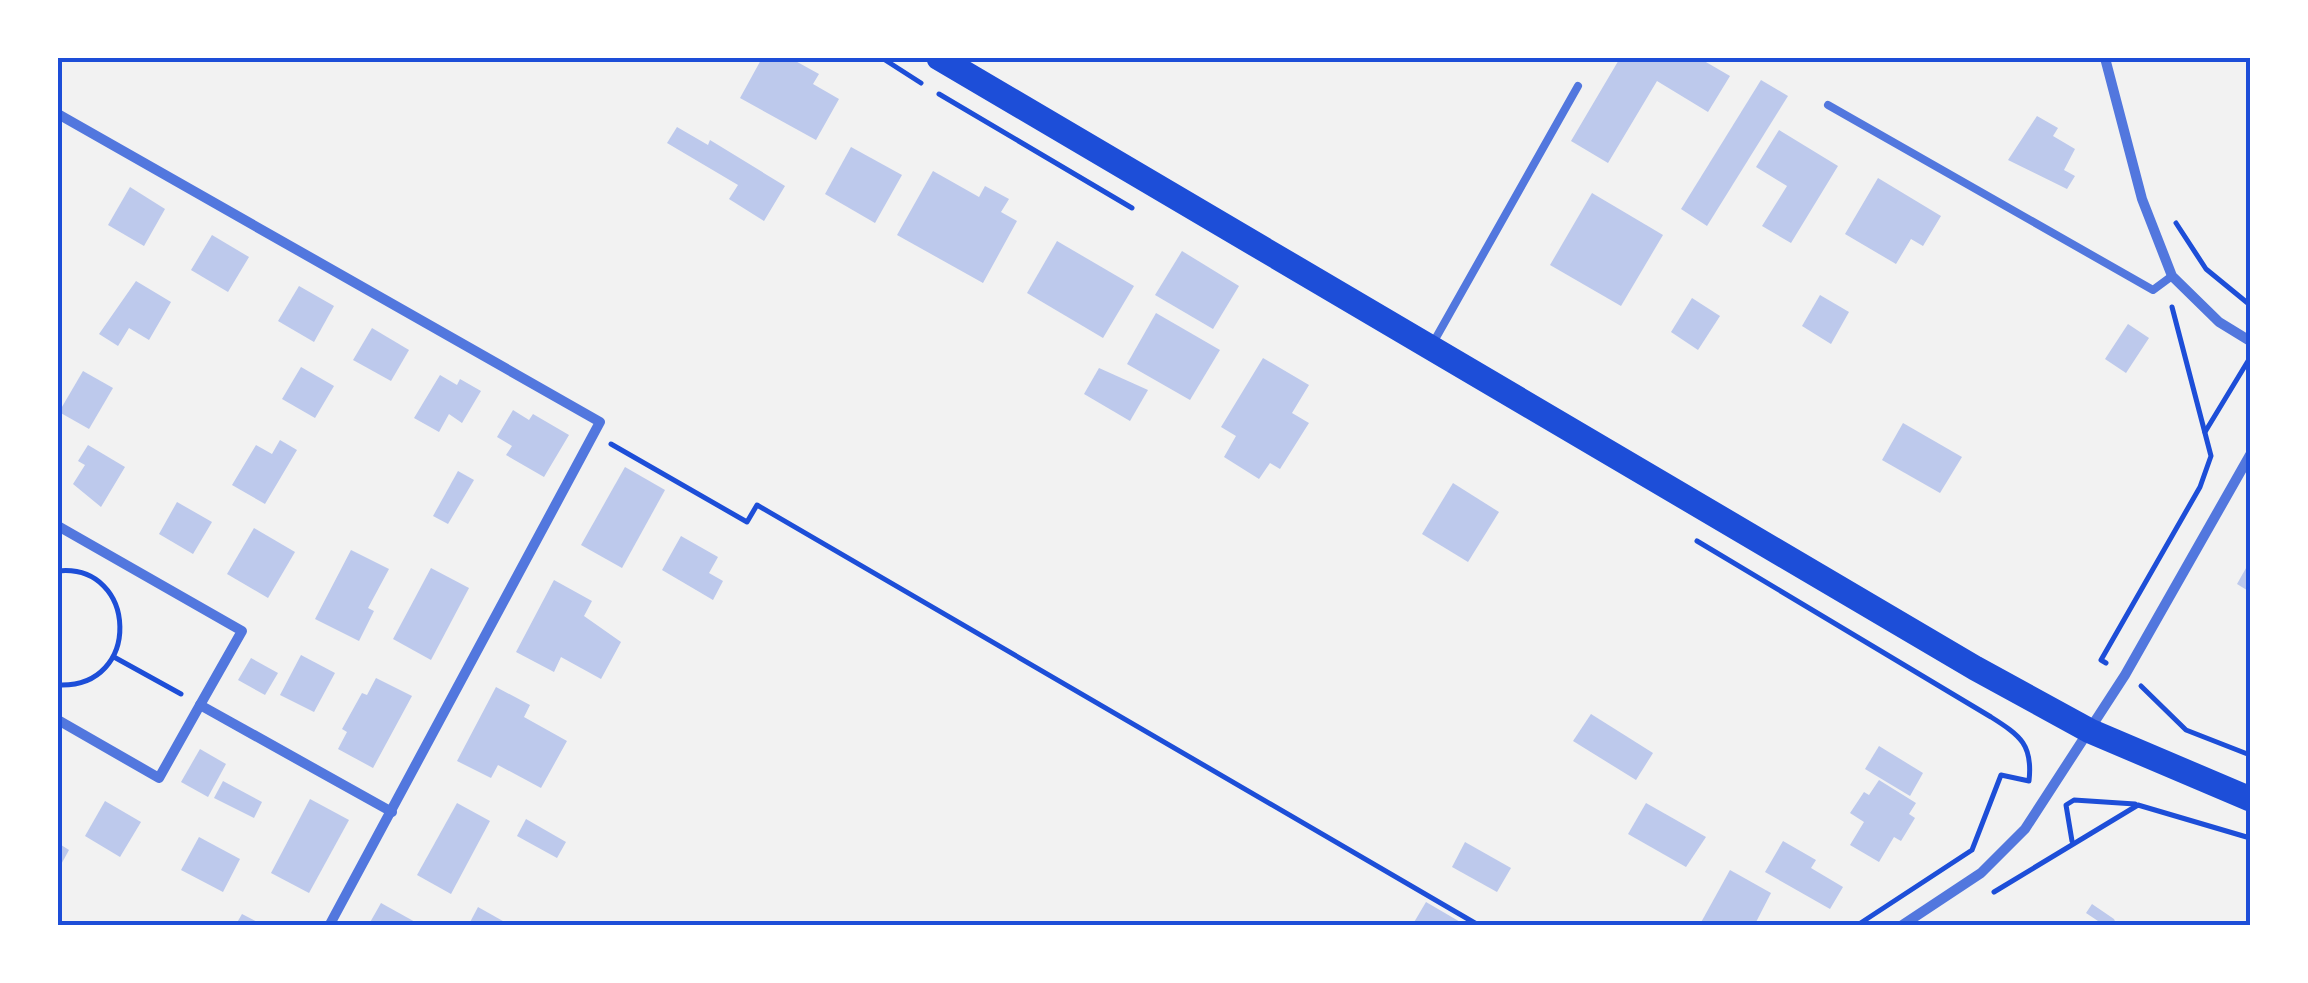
<svg xmlns="http://www.w3.org/2000/svg" width="2308" height="983" viewBox="0 0 2308 983" font-family="Mulish,sans-serif">
  <style>
    .building { fill: #bdc9ec }
    .lines { fill: none; stroke-linecap: round; stroke-linejoin: round }
    .path { stroke: #1d4ed8; stroke-width: 5 }
    .service { stroke: #5277de; stroke-width: 8 }
    .minor { stroke: #5277de; stroke-width: 10 }
    .primary { stroke: #1d4ed8; stroke-width: 25 }
    .neatline { fill: none; stroke: #1d4ed8; stroke-width: 4 }
  </style>
  <rect width="100%" height="100%" fill="#f2f2f2"/>
  <g class="building">
    <polygon points="762,58 790,58 819,74 813,84 839,99 816,140 740,98"/>
    <polygon points="1620,58 1699,58 1730,76 1708,112 1657,81 1608,163 1571,141"/>
    <polygon points="1761,80 1788,96 1707,226 1681,209"/>
    <polygon points="2037,116 2058,128 2053,136 2075,149 2064,170 2075,176 2067,189 2008,160"/>
    <polygon points="677,127 708,145 710,140 785,186 764,221 729,199 738,185 667,143"/>
    <polygon points="1779,130 1838,166 1791,243 1762,226 1787,186 1756,167"/>
    <polygon points="851,147 902,175 875,223 825,194"/>
    <polygon points="933,171 979,197 985,186 1009,199 1001,212 1017,221 983,283 897,235"/>
    <polygon points="1878,178 1941,216 1923,246 1911,239 1896,264 1845,234"/>
    <polygon points="130,187 165,209 144,246 108,225"/>
    <polygon points="1592,193 1663,235 1621,306 1550,265"/>
    <polygon points="212,235 249,257 228,292 191,270"/>
    <polygon points="1057,241 1134,286 1103,338 1027,293"/>
    <polygon points="1182,251 1239,286 1213,329 1155,295"/>
    <polygon points="136,281 171,302 149,340 129,328 118,346 99,334"/>
    <polygon points="299,286 334,306 314,342 278,321"/>
    <polygon points="1820,295 1849,312 1831,344 1802,326"/>
    <polygon points="1692,298 1720,316 1698,350 1671,332"/>
    <polygon points="1156,313 1220,350 1190,400 1127,364"/>
    <polygon points="2128,324 2149,338 2126,373 2105,359"/>
    <polygon points="372,328 409,350 391,381 353,360"/>
    <polygon points="1263,358 1309,385 1292,413 1309,423 1280,469 1270,463 1259,479 1224,457 1236,436 1221,427"/>
    <polygon points="301,367 334,386 315,418 282,399"/>
    <polygon points="1099,368 1148,390 1130,421 1084,394"/>
    <polygon points="83,371 113,388 89,429 59,412"/>
    <polygon points="440,375 457,385 460,379 481,391 462,423 449,414 439,432 414,418"/>
    <polygon points="513,410 529,420 533,414 569,435 544,477 506,455 512,446 497,437"/>
    <polygon points="1903,423 1962,457 1940,493 1882,460"/>
    <polygon points="280,440 297,450 265,504 232,485 256,445 272,454"/>
    <polygon points="88,445 125,467 101,507 73,484 85,465 78,461"/>
    <polygon points="625,467 665,490 622,568 581,545"/>
    <polygon points="458,471 474,480 448,524 433,516"/>
    <polygon points="1453,483 1499,512 1468,562 1422,534"/>
    <polygon points="177,502 212,522 193,554 159,534"/>
    <polygon points="254,528 295,552 268,598 227,574"/>
    <polygon points="681,536 718,557 709,573 723,581 713,600 662,570"/>
    <polygon points="351,550 389,569 368,608 374,611 359,641 315,619"/>
    <polygon points="2250,561 2250,592 2237,584"/>
    <polygon points="431,568 469,588 431,660 393,639"/>
    <polygon points="554,580 592,601 584,616 621,642 601,679 561,657 554,672 516,652"/>
    <polygon points="301,655 335,673 314,712 280,695"/>
    <polygon points="251,658 278,673 265,695 238,680"/>
    <polygon points="376,678 412,696 373,768 338,749 347,732 342,729 362,693 367,695"/>
    <polygon points="496,687 530,705 524,717 567,741 541,788 498,765 491,778 457,761"/>
    <polygon points="1591,714 1653,753 1636,780 1573,741"/>
    <polygon points="1879,746 1923,773 1910,796 1865,769"/>
    <polygon points="200,749 226,764 208,797 181,782"/>
    <polygon points="1879,780 1916,803 1909,814 1915,818 1901,841 1894,837 1879,862 1850,845 1864,822 1850,813 1864,792 1869,795"/>
    <polygon points="223,781 262,802 254,818 214,798"/>
    <polygon points="310,799 349,820 309,893 271,873"/>
    <polygon points="105,801 141,822 120,857 85,836"/>
    <polygon points="457,803 490,821 451,894 417,875"/>
    <polygon points="1646,803 1706,837 1686,867 1628,834"/>
    <polygon points="526,819 566,842 557,858 517,836"/>
    <polygon points="199,837 240,859 223,892 181,870"/>
    <polygon points="1783,841 1816,860 1811,868 1843,887 1830,909 1765,872"/>
    <polygon points="1465,842 1511,868 1497,892 1452,867"/>
    <polygon points="58,843 69,850 58,870"/>
    <polygon points="1730,870 1771,893 1754,926 1699,926"/>
    <polygon points="1426,902 1462,923 1460,926 1413,924"/>
    <polygon points="381,903 417,923 416,926 368,926"/>
    <polygon points="2092,904 2114,919 2117,926 2095,926 2098,921 2086,913"/>
    <polygon points="478,907 512,926 468,926"/>
    <polygon points="242,914 265,926 235,926"/>
  </g>
  <g class="lines">
    <g class="path">
      <polyline points="882,58 921,83"/>
      <polyline points="939,94 1132,208"/>
      <polyline points="2176,223 2206,269 2250,305"/>
      <polyline points="2205,432 2248,361"/>
      <polyline points="611,444 747,522 757,505 1480,926"/>
      <path d="M1697 541 1991 717C2021 736 2033 745 2029 781L2001 775 1972 850 1856 926"/>
      <path d="M58 571C138 563 143 689 58 685"/>
      <polyline points="114,657 181,694"/>
      <polyline points="2106,663 2101,660 2200,487 2211,456 2172,307"/>
      <polyline points="2141,686 2186,730 2250,755"/>
      <polyline points="2072,841 2066,805 2074,800 2135,804"/>
      <polyline points="1994,892 2138,805 2250,838"/>
    </g>
    <g class="service">
      <polyline points="1828,105 2153,290 2172,276"/>
      <polyline points="1433,343 1578,86"/>
    </g>
    <g class="minor">
      <polyline points="2105,58 2142,199 2172,276 2219,322 2250,341"/>
      <polyline points="58,114 600,422 329,926"/>
      <polyline points="58,526 242,631 200,705"/>
      <polyline points="58,720 159,778 200,705 392,812"/>
      <polyline points="1901,926 1981,873 2025,829 2125,675 2250,455"/>
    </g>
    <polyline class="primary" points="939,58 1975,668 2090,731 2250,799"/>
  </g>
  <rect width="2308" height="983" fill="none" stroke="#ffffff" stroke-width="120"/>
  <rect x="60" y="60" width="2188" height="863" class="neatline"/>
</svg>
